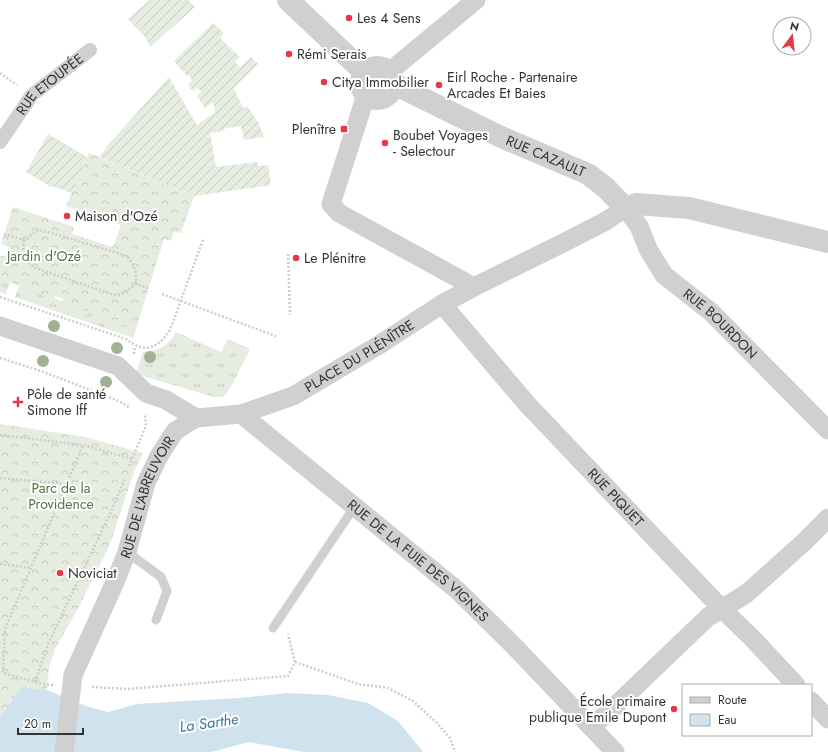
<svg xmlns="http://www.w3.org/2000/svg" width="828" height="752" viewBox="0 0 828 752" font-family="Jost,sans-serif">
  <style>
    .grass { fill: url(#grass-tufts) }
    .forest { fill: url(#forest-crowns) }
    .garden { fill: url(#garden-furrows) }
    .water { fill: #cfe2ee }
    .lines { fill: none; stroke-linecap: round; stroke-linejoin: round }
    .path { stroke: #cdcdcd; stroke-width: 2.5; stroke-dasharray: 2 2; stroke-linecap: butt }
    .service { stroke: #d0d0d0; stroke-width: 9 }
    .pedestrian { stroke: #d0d0d0; stroke-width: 14 }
    .minor { stroke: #d0d0d0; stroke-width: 19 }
    .tertiary { stroke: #d0d0d0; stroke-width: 22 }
    .minor-bridge { stroke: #d0d0d0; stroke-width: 19 }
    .tree { fill: #a2b095 }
    .poi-dot { fill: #e63946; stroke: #fff; stroke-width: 1.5 }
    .labels { text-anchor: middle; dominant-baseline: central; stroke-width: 4; stroke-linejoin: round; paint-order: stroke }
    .poi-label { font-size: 14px; fill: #333; stroke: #fff; text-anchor: start }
    .street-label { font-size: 14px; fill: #333; stroke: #fff }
    .park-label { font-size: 14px; fill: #56703f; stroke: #fff }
    .water-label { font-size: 15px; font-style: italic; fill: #3f7597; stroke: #fff }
  </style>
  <defs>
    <pattern id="grass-tufts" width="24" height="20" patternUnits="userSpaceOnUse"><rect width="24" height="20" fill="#e6ecdf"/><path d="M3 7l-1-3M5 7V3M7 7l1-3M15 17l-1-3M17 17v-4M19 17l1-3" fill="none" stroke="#c6cbc0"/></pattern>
    <pattern id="forest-crowns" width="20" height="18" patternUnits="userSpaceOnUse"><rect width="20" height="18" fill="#e6ecdf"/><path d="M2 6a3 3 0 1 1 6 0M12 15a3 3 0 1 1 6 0" fill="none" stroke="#c6cbc0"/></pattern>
    <pattern id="garden-furrows" width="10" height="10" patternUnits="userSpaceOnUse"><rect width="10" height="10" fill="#e6ecdf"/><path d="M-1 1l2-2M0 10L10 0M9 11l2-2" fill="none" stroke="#c6cbc0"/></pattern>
  </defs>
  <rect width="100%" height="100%" fill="#fff"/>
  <g class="grass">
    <polygon points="0,278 10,282 6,294 0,292"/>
    <polygon points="19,285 136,329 133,338 15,297"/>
    <path d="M176 332 221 352 228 339 250 349 231 387 223 397H214L136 374 143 352C159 351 168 346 176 332Z"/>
  </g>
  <g class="forest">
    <polygon points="89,153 194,196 181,233 174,232 171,241 164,239 136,329 63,302 63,299 55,296 54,300 0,278 0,256 5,256 9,247 1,244 13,207 74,227 72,234 113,247 121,225 66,206"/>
    <polygon points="0,424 85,437 143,453 134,472 110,544 81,603 55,649 49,667 47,690 22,687 0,717"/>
  </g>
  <g class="garden">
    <polygon points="150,0 188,0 195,7 150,47 146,38 128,19"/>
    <polygon points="213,23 224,33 220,38 240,57 235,62 240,67 251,57 258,64 234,88 243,108 247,106 259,124 264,137 244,140 241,126 225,128 224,131 210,133 216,167 257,162 258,166 268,165 271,185 194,196 100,157 107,146 169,77 197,125 215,112 213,102 205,108 197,96 201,92 197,88 193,91 188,85 192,80 189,75 187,76 174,61"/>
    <polygon points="48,134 87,157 72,193 52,186 51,187 26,172"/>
  </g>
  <polygon class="water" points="22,687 47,690 86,706 108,712 137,704 238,698 288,693 328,695 368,703 398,721 423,752 304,752 249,742 211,752 0,752 0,717"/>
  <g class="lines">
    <g class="path">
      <polyline points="0,73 17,85"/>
      <path d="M4 234 24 240 38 230 52 233 127 256C134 265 137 272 136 284L148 288"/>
      <path d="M24 240C22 254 23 258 33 267L114 295 122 294 136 284"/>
      <polyline points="288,254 290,315"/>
      <polyline points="162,294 278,337"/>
      <path d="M0 297 126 339C145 354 157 349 170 330L203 240"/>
      <polyline points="134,354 135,346"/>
      <polyline points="0,358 41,371 119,401 129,407"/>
      <polyline points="0,435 83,445 132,459"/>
      <polyline points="129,466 146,426 145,415"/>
      <polyline points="0,478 67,484"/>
      <polyline points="0,564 31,568"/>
      <polyline points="295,662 358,684 388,688 413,701 437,723 450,738 455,752"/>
      <polyline points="35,682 48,644 111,512 124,480"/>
      <polyline points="53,685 42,684 3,673 5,629 83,445"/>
      <polyline points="92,687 127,689 288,676 295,662 288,634"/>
    </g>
    <g class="service">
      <polyline points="127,552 161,577 167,591 156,620"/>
      <polyline points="273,628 355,506"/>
    </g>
    <path class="pedestrian" id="s1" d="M0 142 32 95 90 50"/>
    <g class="minor">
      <polyline points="389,72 476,0"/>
      <polyline points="366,95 331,204 339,213 474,287"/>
      <path id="s2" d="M442 304 527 404 722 609 753 639 796 685"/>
      <polyline points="0,326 118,366 146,393 166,400 196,418"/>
      <path id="s3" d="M241 414 457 590 511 643 615 752"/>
      <path id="s4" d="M73 675 115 582 127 552 146 483 159 456 175 431 196 418 241 414 293 396 379 345 442 304 474 287 565 242 606 221 625 208 639 226 648 249 664 275 711 312 828 430"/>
      <polyline points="811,701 828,719"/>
      <polyline points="591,727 614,707 708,617 746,594 803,543 828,518"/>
    </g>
    <g class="tertiary">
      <polyline points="288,0 364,72"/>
      <circle cx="377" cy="83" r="16"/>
      <path id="s5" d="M394 84 499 136 588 174 606 188 625 208 636 204 689 208 828 242"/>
    </g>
    <polyline class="minor-bridge" points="64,752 73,675"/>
  </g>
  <g class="tree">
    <circle cx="54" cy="326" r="6"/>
    <circle cx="117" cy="348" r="6"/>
    <circle cx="150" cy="357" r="6"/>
    <circle cx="43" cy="361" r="6"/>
    <circle cx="106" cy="382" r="6"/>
  </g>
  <g class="poi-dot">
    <circle cx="349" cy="18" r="4"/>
    <circle cx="289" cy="54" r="4"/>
    <circle cx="324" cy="82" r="4"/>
    <circle cx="439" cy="85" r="4"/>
    <rect x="340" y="125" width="8" height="8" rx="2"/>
    <circle cx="385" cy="143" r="4"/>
    <circle cx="67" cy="216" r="4"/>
    <circle cx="296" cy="258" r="4"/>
    <path d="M16 396h4v4h4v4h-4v4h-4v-4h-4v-4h4z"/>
    <circle cx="60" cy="573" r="4"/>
    <circle cx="674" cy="709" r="4"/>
  </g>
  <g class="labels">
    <g class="poi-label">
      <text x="357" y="18">Les 4 Sens</text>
      <text x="297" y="54">Rémi Serais</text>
      <text x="447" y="77">Eirl Roche - Partenaire<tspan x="447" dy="16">Arcades Et Baies</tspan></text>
      <text x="332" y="82">Citya Immobilier</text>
      <text x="336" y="129" text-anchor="end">Plenître</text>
      <text x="393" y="135">Boubet Voyages<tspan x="393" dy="16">- Selectour</tspan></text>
      <text x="75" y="216">Maison d'Ozé</text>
      <text x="304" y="258">Le Plénitre</text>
      <text x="27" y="394">Pôle de santé<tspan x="27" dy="16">Simone Iff</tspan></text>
      <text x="68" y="573">Noviciat</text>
      <text x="666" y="701" text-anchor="end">École primaire<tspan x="666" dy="16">publique Emile Dupont</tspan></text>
    </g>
    <g class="street-label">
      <text stroke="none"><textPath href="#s1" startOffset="77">RUE ETOUPÉE</textPath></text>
      <text stroke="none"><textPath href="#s5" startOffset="168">RUE CAZAULT</textPath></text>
      <text stroke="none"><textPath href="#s4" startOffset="925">RUE BOURDON</textPath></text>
      <text stroke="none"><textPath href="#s4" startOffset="468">PLACE DU PLÉNÎTRE</textPath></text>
      <text stroke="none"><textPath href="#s2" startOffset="260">RUE PIQUET</textPath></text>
      <text stroke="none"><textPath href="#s4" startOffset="193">RUE DE L'ABREUVOIR</textPath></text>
      <text stroke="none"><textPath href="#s3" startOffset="230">RUE DE LA FUIE DES VIGNES</textPath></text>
    </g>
    <g class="park-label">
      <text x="44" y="256">Jardin d'Ozé</text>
      <text x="61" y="488">Parc de la<tspan x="61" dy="16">Providence</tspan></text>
    </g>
    <g class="water-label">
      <text transform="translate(209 723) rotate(-8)">La Sarthe</text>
    </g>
  </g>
  <rect x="682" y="684" width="130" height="52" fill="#ffffff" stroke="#adadad"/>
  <rect x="690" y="697" width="20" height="6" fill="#d0d0d0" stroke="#adadad"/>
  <text x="718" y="704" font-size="12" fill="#333333">Route</text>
  <rect x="690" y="714" width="20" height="12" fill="#cfe2ee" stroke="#adadad"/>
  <text x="718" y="724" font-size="12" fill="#333333">Eau</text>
  <g transform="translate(792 36) rotate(15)"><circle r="19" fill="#ffffff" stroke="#adadad"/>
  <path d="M0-3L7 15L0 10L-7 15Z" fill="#e63946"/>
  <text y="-6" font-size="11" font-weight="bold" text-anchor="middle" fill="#333333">N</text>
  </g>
  <path d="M18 728v6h65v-6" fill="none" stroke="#333333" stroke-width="2"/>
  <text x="24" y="728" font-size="12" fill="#333333" stroke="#ffffff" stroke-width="3" paint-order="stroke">20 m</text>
</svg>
